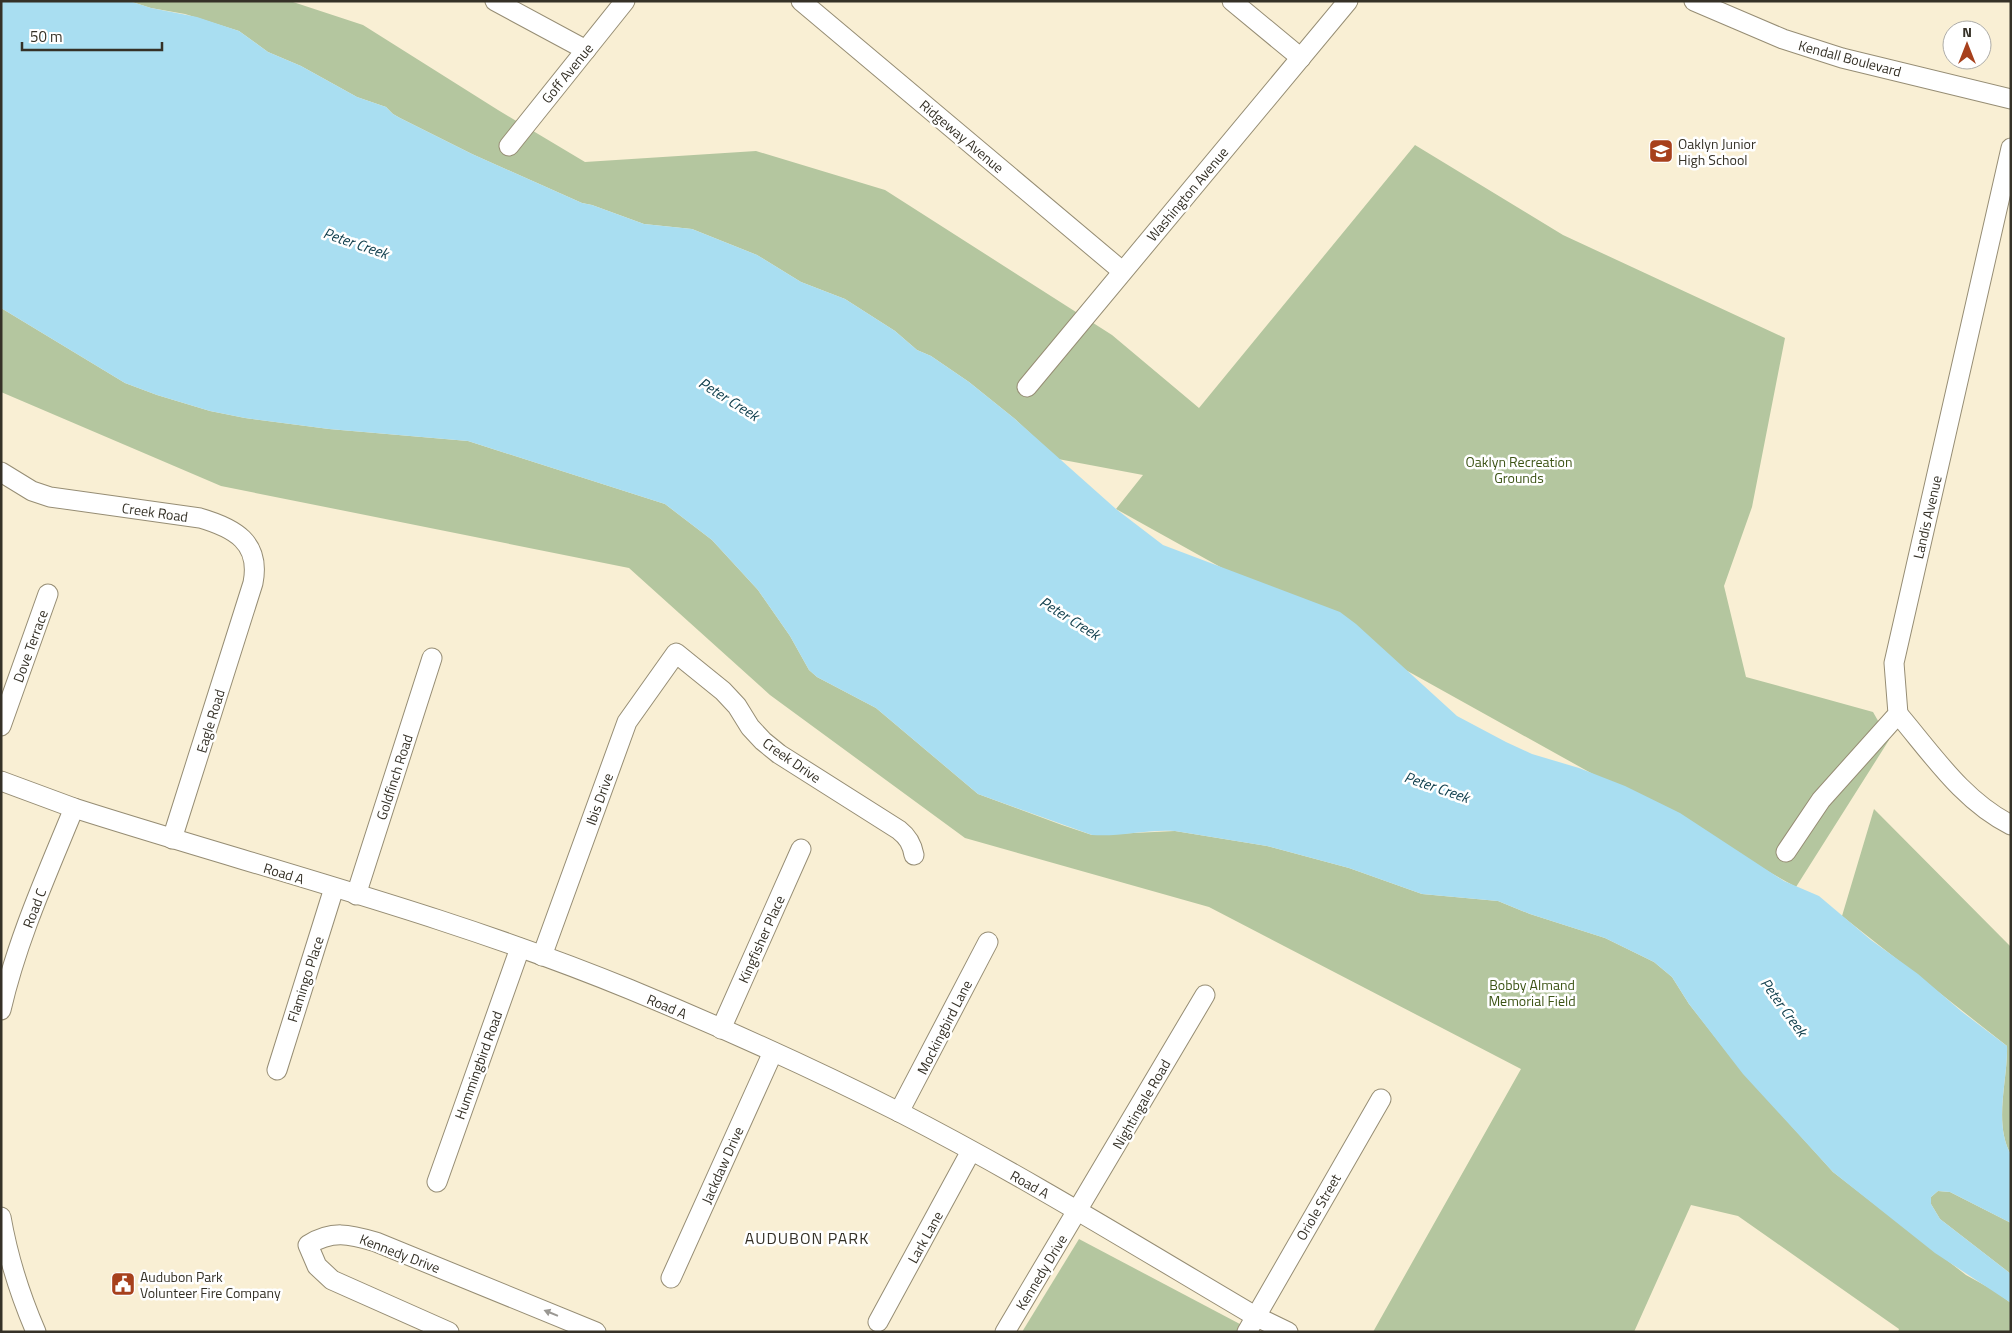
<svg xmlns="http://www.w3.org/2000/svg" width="2012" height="1333" viewBox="0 0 2012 1333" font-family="'Titillium Web',sans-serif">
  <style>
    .green { fill: #b4c69f }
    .water { fill: #a9def1 }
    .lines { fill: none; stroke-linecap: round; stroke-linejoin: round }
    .minor-casing { stroke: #968d74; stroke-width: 21 }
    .minor { stroke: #fff; stroke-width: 19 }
    .oneway { fill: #9a9893 }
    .labels { text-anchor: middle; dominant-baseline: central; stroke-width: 5; stroke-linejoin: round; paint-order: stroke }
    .street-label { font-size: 14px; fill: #353127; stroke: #fff }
    .poi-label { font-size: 14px; fill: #353127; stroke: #fff; text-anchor: start }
    .park-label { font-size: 14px; fill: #3d5416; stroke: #fff }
    .water-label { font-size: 15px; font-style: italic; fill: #13414f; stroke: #fff }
    .quarter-label { font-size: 16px; letter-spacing: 1px; fill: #353127; stroke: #fff }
  </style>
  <rect width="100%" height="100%" fill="#f9efd4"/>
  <g class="green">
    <polygon points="129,1 290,1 363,25 498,110 585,162 756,151 885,190 1112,335 1199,408 1415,145 1563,235 1785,338 1752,507 1724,586 1746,677 1873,712 1889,740 1796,887 1116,509 1143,475 1058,459 1015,419 969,382 931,356 917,350 895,331 845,299 801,282 757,255 692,229 644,224 592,205 582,203 472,154 400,118 393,114 386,107 357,97 301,66 268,52 239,31 185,14 151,8"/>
    <polygon points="1,308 125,383 157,395 210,411 245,418 329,429 468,441 665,504 712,540 758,590 790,636 809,670 817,677 876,708 978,794 1062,825 1092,835 1175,831 1267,846 1349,868 1422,894 1498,901 1530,914 1605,938 1654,962 1672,977 1689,1004 1741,1070 1833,1172 1966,1275 1993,1290 2011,1303 2011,1332 1898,1332 1899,1329 1738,1216 1691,1205 1634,1332 1373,1332 1521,1069 1209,907 965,838 770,695 629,568 221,486 1,392"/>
    <path d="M1874 809 2011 947V1155C1993 1123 2008 1080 2007 1046L1842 916Z"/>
    <polygon points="1938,1191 1950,1192 2011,1223 2011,1274 1940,1219 1931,1204 1931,1197"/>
    <polygon points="1079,1239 1255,1332 1022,1332"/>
  </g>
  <path class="water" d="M1 1H129L151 8 197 17 239 31 268 52 301 66 357 97 386 107 393 114 400 118 472 154 582 203 592 205 644 224 692 229 757 255 801 282 845 299 895 331 917 350 931 356 969 382 1015 419 1116 509 1163 545 1340 612 1356 624 1457 716 1506 742 1532 754 1579 768 1625 786 1680 813 1784 881 1819 896 1871 940 1918 974 1961 1011 2007 1046C2008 1080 1993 1123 2011 1155V1223L1950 1192 1938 1191 1931 1197V1204L1940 1219 2011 1274V1303L1935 1253 1833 1172 1743 1074 1689 1004 1672 977 1654 962 1605 938 1530 914 1498 901 1422 894 1349 868 1267 846 1175 831C1147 829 1120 837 1092 835L978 794 876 708 817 677 809 670 790 636 758 590 712 540 665 504 468 441 329 429 245 418 210 411 157 395 125 383 1 308Z"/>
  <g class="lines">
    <defs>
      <g id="minor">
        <polyline points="495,1 586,50"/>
        <polyline points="801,1 1122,271"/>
        <polyline points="1232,1 1301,58"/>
        <polyline points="1694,1 1783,39 1842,58 2011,99"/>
        <polyline points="509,146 625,1"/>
        <polyline points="1027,387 1348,1"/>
        <path d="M1 472 32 491 50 497 200 518C234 528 261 542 253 583L172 839"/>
        <path d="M1898 714C1932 754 1963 801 2011 825"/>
        <polyline points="1,726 48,594"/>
        <path d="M1 781 74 808C259 867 449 915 629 989 721 1027 812 1068 901 1113 1022 1175 1138 1247 1255 1316L1288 1332"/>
        <polyline points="1786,852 1821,800 1898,714 1894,663 2011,148"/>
        <polyline points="356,895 432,658"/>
        <path d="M542 956 627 722 676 653 723 691 737 706 750 727 763 741 779 754 899 830C908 837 912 844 914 855"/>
        <path d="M1 1010C17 940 47 874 74 808"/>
        <polyline points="721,1029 801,849"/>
        <polyline points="277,1070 334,888"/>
        <polyline points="899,1112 988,942"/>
        <polyline points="437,1182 520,948"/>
        <path d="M1 1217C8 1257 20 1295 36 1332"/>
        <polyline points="671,1278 773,1052"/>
        <polyline points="878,1322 971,1151"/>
        <path d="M449 1332 332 1280 317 1266 308 1245C332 1230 349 1234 376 1242L596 1332"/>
        <polyline points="1005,1332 1205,995"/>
        <polyline points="1247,1332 1381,1099"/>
      </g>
    </defs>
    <use href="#minor" class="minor-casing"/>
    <use href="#minor" class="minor"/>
  </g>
  <defs><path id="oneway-solid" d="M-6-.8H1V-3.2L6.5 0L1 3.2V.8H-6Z" transform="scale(1.25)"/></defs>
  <use class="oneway" href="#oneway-solid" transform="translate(551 1313) rotate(-158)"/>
  <defs>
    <symbol id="school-square" viewBox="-11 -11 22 22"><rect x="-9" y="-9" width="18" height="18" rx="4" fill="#a7401c" stroke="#fff"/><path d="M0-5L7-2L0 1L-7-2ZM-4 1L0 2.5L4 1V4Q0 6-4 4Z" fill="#fff"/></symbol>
    <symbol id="civic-square" viewBox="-11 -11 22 22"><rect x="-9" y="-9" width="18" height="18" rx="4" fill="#a7401c" stroke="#fff"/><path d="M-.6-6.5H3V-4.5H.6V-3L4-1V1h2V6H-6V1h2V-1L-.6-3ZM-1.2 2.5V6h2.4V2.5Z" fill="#fff"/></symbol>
  </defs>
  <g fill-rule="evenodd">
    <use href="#school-square" x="1647" y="137" width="28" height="28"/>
    <use href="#civic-square" x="109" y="1270" width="28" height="28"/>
  </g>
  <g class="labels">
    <g class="street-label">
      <text transform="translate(1850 58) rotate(15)">Kendall Boulevard</text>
      <text transform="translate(567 73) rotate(-51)">Goff Avenue</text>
      <text transform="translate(962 136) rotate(40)">Ridgeway Avenue</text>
      <text transform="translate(1187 194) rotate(-50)">Washington Avenue</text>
      <text transform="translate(155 512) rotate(8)">Creek Road</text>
      <text transform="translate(1927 517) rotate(-77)">Landis Avenue</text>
      <text transform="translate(30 646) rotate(-70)">Dove Terrace</text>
      <text transform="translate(210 721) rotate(-73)">Eagle Road</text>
      <text transform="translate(792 760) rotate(35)">Creek Drive</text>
      <text transform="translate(394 777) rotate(-72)">Goldfinch Road</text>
      <text transform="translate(599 799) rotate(-70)">Ibis Drive</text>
      <text transform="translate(284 873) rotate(17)">Road A</text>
      <text transform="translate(34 908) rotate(-69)">Road C</text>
      <text transform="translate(761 939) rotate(-66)">Kingfisher Place</text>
      <text transform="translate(305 979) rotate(-72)">Flamingo Place</text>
      <text transform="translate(667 1006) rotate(23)">Road A</text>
      <text transform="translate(944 1027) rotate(-63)">Mockingbird Lane</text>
      <text transform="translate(478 1065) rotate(-70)">Hummingbird Road</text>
      <text transform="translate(1141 1104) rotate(-60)">Nightingale Road</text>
      <text transform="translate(722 1165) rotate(-66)">Jackdaw Drive</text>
      <text transform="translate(1030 1184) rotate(29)">Road A</text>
      <text transform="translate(1318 1207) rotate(-60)">Oriole Street</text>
      <text transform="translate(925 1237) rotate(-61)">Lark Lane</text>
      <text transform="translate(400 1253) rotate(21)">Kennedy Drive</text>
      <text transform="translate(1041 1272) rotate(-59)">Kennedy Drive</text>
    </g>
    <g class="poi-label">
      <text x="1678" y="143">Oaklyn Junior<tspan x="1678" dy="16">High School</tspan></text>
      <text x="140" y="1276">Audubon Park<tspan x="140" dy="16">Volunteer Fire Company</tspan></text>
    </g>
    <g class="park-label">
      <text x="1519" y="461">Oaklyn Recreation<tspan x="1519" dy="16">Grounds</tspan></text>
      <text x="1532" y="984">Bobby Almand<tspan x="1532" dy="16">Memorial Field</tspan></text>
    </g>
    <g class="water-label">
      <text transform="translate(356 243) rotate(19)">Peter Creek</text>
      <text transform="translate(729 399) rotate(32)">Peter Creek</text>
      <text transform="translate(1070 618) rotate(32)">Peter Creek</text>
      <text transform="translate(1437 787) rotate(19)">Peter Creek</text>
      <text transform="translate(1784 1007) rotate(54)">Peter Creek</text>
    </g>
    <g class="quarter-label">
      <text x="807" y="1238">AUDUBON PARK</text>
    </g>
  </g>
  <rect width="2012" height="1333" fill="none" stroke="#353127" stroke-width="5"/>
  <g transform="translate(1967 45)"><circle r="24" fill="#ffffff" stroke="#aeada9"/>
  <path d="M0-4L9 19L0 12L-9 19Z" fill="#a7401c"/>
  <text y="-8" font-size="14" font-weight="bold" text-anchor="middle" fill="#353127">N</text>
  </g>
  <path d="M22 42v8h140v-8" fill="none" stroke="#353127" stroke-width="2.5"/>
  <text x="30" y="42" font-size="15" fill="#353127" stroke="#ffffff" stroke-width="4" paint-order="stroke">50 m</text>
</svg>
